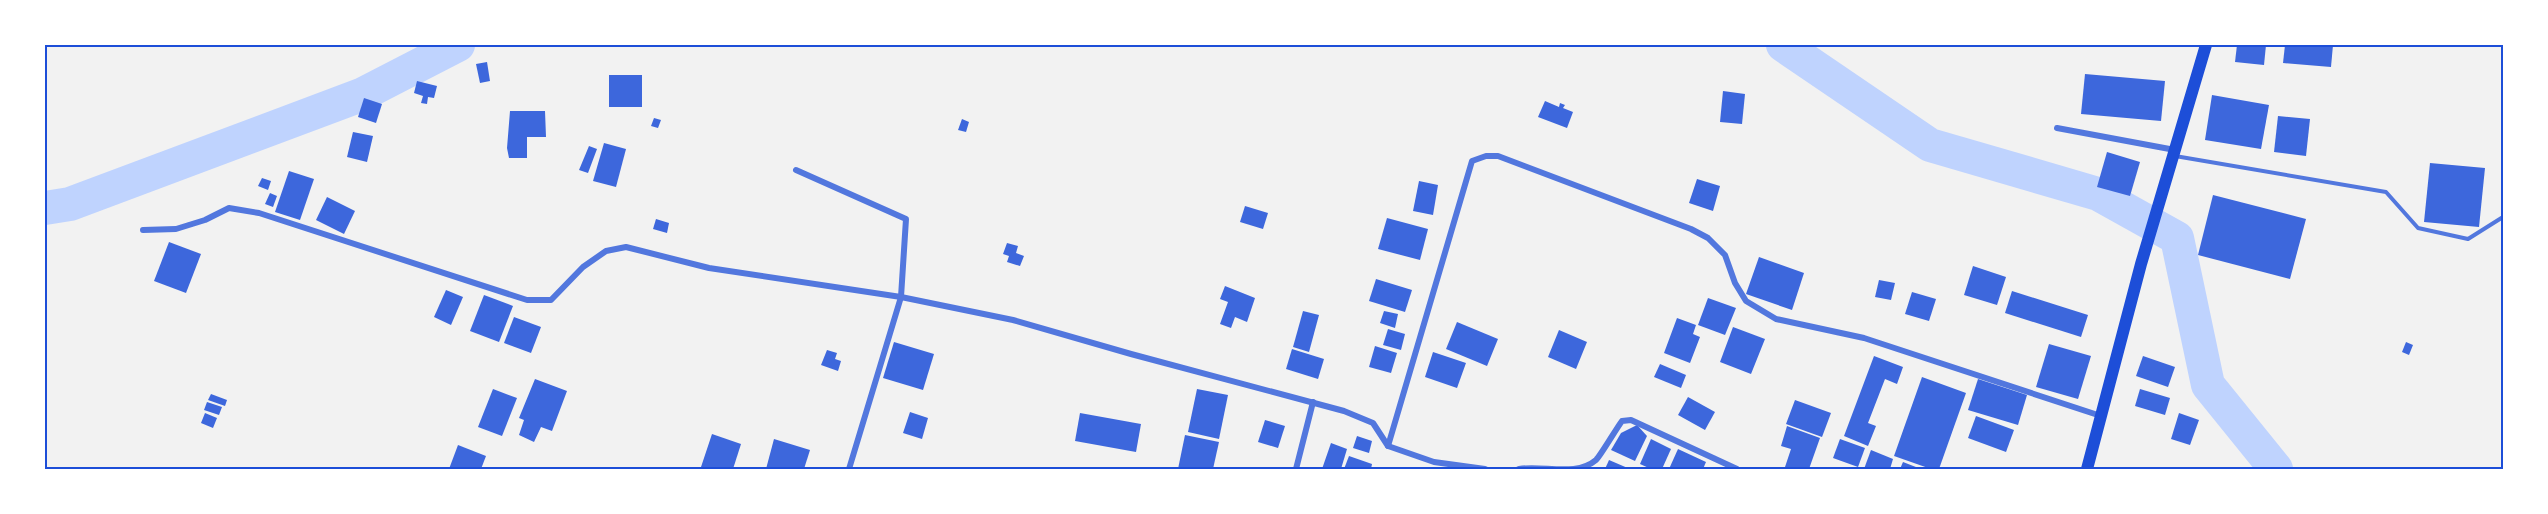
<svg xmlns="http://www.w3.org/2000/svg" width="2548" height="514" viewBox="0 0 2548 514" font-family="'Roboto Condensed',sans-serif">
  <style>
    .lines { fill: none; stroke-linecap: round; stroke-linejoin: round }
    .river { stroke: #bfd3fe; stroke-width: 34 }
    .building { fill: #3d67dc }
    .service { stroke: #5277de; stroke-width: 4 }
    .minor { stroke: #5277de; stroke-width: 6 }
    .secondary { stroke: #1d4ed8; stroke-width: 12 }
    .neatline { fill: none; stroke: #1d4ed8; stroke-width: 2 }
  </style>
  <rect width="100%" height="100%" fill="#f2f2f2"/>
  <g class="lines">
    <g class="river">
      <polyline points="1783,45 1930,145 2098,194 2177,238 2208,385 2276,469"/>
      <polyline points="45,208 70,204 361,95 458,45"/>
    </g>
  </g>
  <g class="building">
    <polygon points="2237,45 2266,45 2264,65 2235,62"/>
    <polygon points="2285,45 2333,45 2331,67 2283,63"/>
    <polygon points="487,62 490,81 480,83 476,64"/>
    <polygon points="2085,74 2165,81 2161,121 2081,114"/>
    <rect x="609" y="75" width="33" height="32"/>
    <polygon points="417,81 437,86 434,98 428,97 427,104 421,103 423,96 414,93"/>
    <polygon points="1723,91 1745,94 1742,124 1720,122"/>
    <polygon points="2212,95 2269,105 2261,149 2205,140"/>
    <polygon points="364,98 382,104 376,123 358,117"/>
    <polygon points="1545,101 1559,107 1560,103 1565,105 1563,108 1573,112 1567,128 1538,117"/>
    <polygon points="510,111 545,111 546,137 527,137 527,158 509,158 507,148"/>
    <polygon points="2278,116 2310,119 2306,156 2274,152"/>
    <polygon points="654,118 661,120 658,128 651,126"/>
    <polygon points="962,119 969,122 966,132 958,130"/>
    <polygon points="353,132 373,136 367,162 347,157"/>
    <polygon points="604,143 626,149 616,187 593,181"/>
    <polygon points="589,146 597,149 588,173 579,170"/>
    <polygon points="2107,152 2140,162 2130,196 2097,187"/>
    <polygon points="2430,163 2485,168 2479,227 2424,222"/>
    <polygon points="289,171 314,179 300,220 275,212"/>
    <polygon points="262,178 271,181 268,190 258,186"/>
    <polygon points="1697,179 1720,186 1713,211 1689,203"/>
    <polygon points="1419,181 1438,185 1433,215 1413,211"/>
    <polygon points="270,193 277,196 273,207 265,204"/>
    <polygon points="2213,195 2306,219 2290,279 2198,255"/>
    <polygon points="327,197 355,211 344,234 316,220"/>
    <polygon points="1245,206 1268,213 1263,229 1240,222"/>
    <polygon points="1387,218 1428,229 1420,260 1378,249"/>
    <polygon points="656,219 669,223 667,233 653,229"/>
    <polygon points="169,242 201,254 186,293 154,281"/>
    <polygon points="1007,243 1018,246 1016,253 1024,256 1020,266 1007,262 1009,256 1003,254"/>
    <polygon points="1759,257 1804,273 1792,310 1746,294"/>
    <polygon points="1973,266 2006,277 1997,305 1964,295"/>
    <polygon points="1376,279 1412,290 1405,312 1369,301"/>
    <polygon points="1879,280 1895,283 1891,300 1875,297"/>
    <polygon points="1225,286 1255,298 1247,322 1235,317 1231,328 1220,324 1228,302 1220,299"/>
    <polygon points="446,290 463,297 451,325 434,317"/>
    <polygon points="2012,291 2088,315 2081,337 2005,313"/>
    <polygon points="1912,292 1936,299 1929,321 1905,314"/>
    <polygon points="484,295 513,306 499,342 470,331"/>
    <polygon points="1708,298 1736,308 1725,335 1698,325"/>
    <polygon points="1303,311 1319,315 1309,352 1293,347"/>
    <polygon points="1384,311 1398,314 1395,328 1380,323"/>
    <polygon points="514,317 541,327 531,353 504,343"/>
    <polygon points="1677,318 1696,325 1693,334 1700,337 1690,363 1664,353"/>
    <polygon points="1457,322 1498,339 1487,366 1446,349"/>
    <polygon points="1733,327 1765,339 1751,374 1720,362"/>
    <polygon points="1388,329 1405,334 1401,350 1383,345"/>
    <polygon points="1559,330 1587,342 1576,369 1548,357"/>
    <polygon points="894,342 934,354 923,390 883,378"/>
    <polygon points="2406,342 2413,345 2409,355 2402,352"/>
    <polygon points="2049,344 2091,356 2078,399 2036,387"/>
    <polygon points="1375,346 1397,353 1391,373 1369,367"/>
    <polygon points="1292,349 1324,359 1318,379 1286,369"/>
    <polygon points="827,350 837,353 835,359 841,361 838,371 821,365"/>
    <polygon points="1433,352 1466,363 1457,388 1425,377"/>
    <polygon points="1874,356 1903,367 1897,384 1885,379 1868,423 1876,426 1868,446 1844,436"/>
    <polygon points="2143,356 2175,367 2168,387 2136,376"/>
    <polygon points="1660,364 1686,375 1681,388 1654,377"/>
    <polygon points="1922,377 1966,393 1939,469 1931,469 1894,456"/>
    <polygon points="535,379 567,391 552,431 541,427 534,442 519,435 524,420 519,418"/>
    <polygon points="1978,379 2027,395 2018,425 1968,410"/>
    <polygon points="493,389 517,398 502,436 478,427"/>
    <polygon points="1197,389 1228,395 1219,439 1188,432"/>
    <polygon points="2140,389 2170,398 2165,415 2135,406"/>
    <polygon points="211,394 227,400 225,406 208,400"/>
    <polygon points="1688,397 1715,412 1705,430 1678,415"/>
    <polygon points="1795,400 1831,413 1822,437 1786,424"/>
    <polygon points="207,402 222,407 219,415 204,410"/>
    <polygon points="910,412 928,418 922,439 903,433"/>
    <polygon points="205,413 217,418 213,428 201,423"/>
    <polygon points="1080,413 1141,424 1136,452 1075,441"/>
    <polygon points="2179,413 2199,420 2190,445 2171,439"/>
    <polygon points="1976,416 2014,430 2006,452 1968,438"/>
    <polygon points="1265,420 1285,426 1278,448 1258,442"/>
    <polygon points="1637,425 1647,436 1635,461 1611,450 1621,433"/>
    <polygon points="1787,426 1820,438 1809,469 1785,467 1791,449 1781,446"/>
    <polygon points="712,434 741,444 733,469 708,469 701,467"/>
    <polygon points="1185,435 1219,442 1213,469 1178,469"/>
    <polygon points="1357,436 1372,441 1369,453 1353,448"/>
    <polygon points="774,439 810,450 804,469 766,469"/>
    <polygon points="1651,439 1671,449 1662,469 1651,469 1640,464"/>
    <polygon points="1840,439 1865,448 1858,467 1833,458"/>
    <polygon points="1331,443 1347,449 1341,469 1322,469"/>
    <polygon points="458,445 486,456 481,469 449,469"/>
    <polygon points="1678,449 1706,462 1703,469 1669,469"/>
    <polygon points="1871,450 1893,459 1890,469 1864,469"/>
    <polygon points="1349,456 1372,464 1371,469 1344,469"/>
    <polygon points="1609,460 1630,469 1605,469"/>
    <polygon points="1903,462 1921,469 1900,469"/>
  </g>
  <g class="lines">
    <polyline class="service" points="2175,156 2386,192 2418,228 2468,239 2503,217"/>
    <g class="minor">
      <polyline points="2057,128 2175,150"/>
      <polyline points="796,170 906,219 901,297 849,469"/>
      <polyline points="143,230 176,229 205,220 229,208 259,213 527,300 551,300 583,267 606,251 626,247 709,268 901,297 1013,320 1131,354 1344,411 1373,423 1388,446 1434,462 1485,469"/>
      <polyline points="1388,446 1472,161 1486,156 1498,156 1691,229 1708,238 1725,255 1735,283 1746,301 1776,319 1864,338 2101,416"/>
      <polyline points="1296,469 1313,402"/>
      <path d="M1519 469C1544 465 1576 477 1596 460 1601 455 1616 429 1622 421L1631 420 1737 469"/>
    </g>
    <polyline class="secondary" points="2087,469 2141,264 2206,45"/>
  </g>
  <rect width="2548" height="514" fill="none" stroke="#ffffff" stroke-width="93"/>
  <rect x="46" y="46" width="2456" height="422" class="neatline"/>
</svg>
